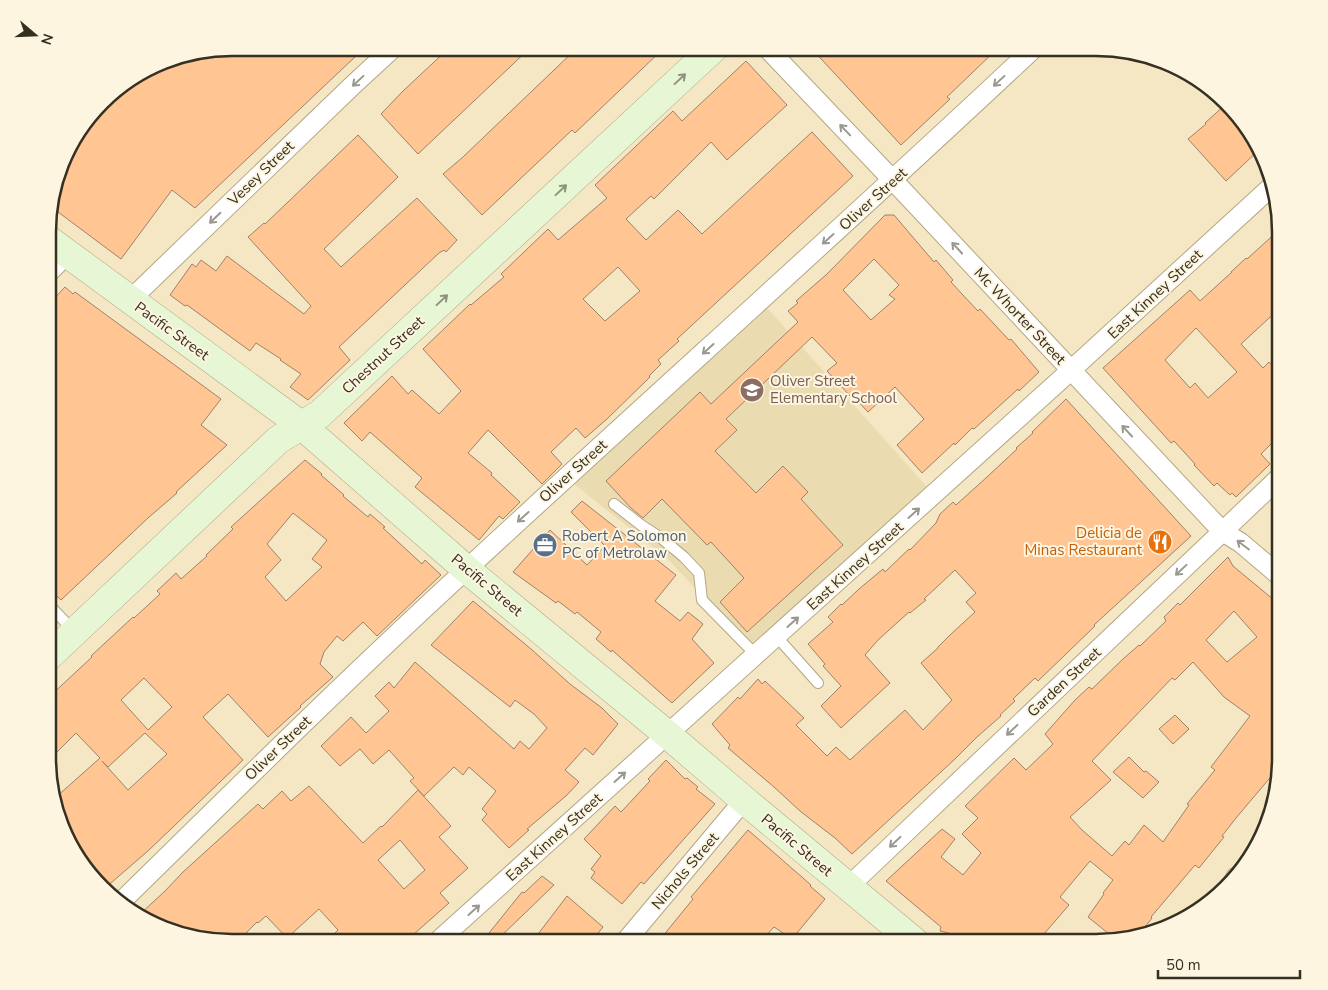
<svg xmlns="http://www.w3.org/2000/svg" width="1328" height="990" viewBox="0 0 1328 990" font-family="'Nunito Sans',sans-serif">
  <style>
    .built { fill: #ebdbb0 }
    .building { fill: #ffc592; stroke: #9f826a; fill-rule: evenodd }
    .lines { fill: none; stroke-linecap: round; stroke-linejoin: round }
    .lane-casing { stroke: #b4a785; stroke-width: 12 }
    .street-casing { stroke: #b4a785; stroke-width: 21 }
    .secondary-casing { stroke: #b4a785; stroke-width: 29 }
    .lane { stroke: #fff; stroke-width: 10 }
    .street { stroke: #fff; stroke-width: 19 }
    .secondary { stroke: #e7f7d6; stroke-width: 28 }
    .oneway { stroke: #8e947c }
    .oneway2 { stroke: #9a9890 }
    .labels { text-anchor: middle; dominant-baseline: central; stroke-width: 4; stroke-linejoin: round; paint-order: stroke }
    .street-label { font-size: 15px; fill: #353022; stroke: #fdf5df }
    .education-label { font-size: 15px; fill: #785e54; stroke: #fdf5df; text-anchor: start }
    .food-label { font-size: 15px; fill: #c56008; stroke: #fdf5df; text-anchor: end }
    .service-label { font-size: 15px; fill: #4e5e75; stroke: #fdf5df; text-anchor: start }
    .rim { fill: none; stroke: #353022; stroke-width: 2.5 }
  </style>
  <rect width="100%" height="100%" fill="#f5e7c3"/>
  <polygon class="built" points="760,300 928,488 750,648 667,558 569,480"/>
  <g class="building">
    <polygon points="232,48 348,48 356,56 195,208 172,190 121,259 50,206 72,140 110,93 172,57"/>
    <polygon points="449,48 530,48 418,154 381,114 403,91"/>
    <polygon points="577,48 664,48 575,133 572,130 482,215 443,174 463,157"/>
    <polygon points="811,48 998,48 947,97 950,99 901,145"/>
    <path d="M746 61 787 105 727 160 711 142 654 199 651 196 626 219 646 240 678 210 702 234 812 132 853 176 677 339 679 341 658 360 661 364 649 376 650 377 607 419 585 438 576 428 551 452 562 464 542 484 488 430 468 453 492 473 491 475 520 502 503 519 499 516 479 540 415 487 422 478 370 432 362 441 344 423 392 376 408 394 412 390 439 414 461 391 423 349 470 304 471 305 504 277 501 274 548 229 558 240 607 198 595 185 673 111 682 121ZM618 267 640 291 605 321 583 299Z"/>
    <polygon points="1226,104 1260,149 1226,181 1188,139 1206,124 1205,123"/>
    <polygon points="358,135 398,177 324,249 341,267 417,198 457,240 446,252 444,250 439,253 339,347 350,360 308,400 290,387 301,374 280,360 281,359 256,343 250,351 187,305 185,306 170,295 192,264 196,267 201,260 216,271 227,256 304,314 311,306 248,237 264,223 265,224"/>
    <path d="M885 215H894L934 262 936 260 953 280 951 282 962 294 978 311 980 309 1009 340 1011 339 1039 372 1019 391 1018 389 974 429 972 428 955 445 954 443 922 473 897 445 924 419 895 387 868 412 851 394 850 396 827 371 837 363 812 337 726 419 737 430 715 451 756 493 783 466 808 492 801 499 843 545 747 632 720 602 744 578 711 542 707 545 662 499 643 518 631 508 606 481 700 392 711 404 798 322 788 311 798 303 796 301 827 274ZM874 259 899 285 889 295 895 299 871 320 843 290Z"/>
    <path d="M1280 229V308L1241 344 1263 368 1269 362 1280 373V435L1261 454 1270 464 1236 497 1232 493 1230 495 1217 483 1214 486 1194 465 1195 464 1174 441 1171 443 1103 368 1190 290 1200 301 1232 272H1231L1246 258 1247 259ZM1196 328 1237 372 1208 398 1195 383 1190 388 1165 360Z"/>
    <polygon points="65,287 73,294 75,292 221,399 201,425 227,445 176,492 177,493 148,518 61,600 48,588 49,304"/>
    <polygon points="1066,399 1191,536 1094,625 1095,626 1038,681 1035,678 1013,699 1015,701 1000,715 1001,716 977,737 955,759 852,854 835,838 800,811 774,787 728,748 730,745 712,724 738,697 740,699 758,679 762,684 765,681 804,718 796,725 827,756 836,747 850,760 905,710 923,730 952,700 921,663 938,648 938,647 950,635 975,612 966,602 976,593 955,570 924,599 926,600 910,613 909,612 878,640 865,655 890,683 841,728 821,706 841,686 823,666 825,664 808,644 833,622 828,617 841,604 842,605 859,589 883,569 885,572 909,549 910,550 936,523 940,514 953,502 956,505 987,477 1017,449 1016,448 1033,433 1032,432"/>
    <path d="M305 460 322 474 321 475 344 495 343 496 368 517 370 514 385 527 383 528 422 564 425 560 441 575 377 636 363 622 343 641 337 636 324 652 320 664 333 677 300 706 301 707 268 737 228 694 203 717 243 760 149 850 104 889 67 840 55 798 100 758 76 733 56 753 48 744V698L92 657 91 656 133 617 134 618 160 594 157 591 176 573 181 579 207 556 206 555 233 529 231 527ZM293 513 327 540 312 559 322 567 286 601 265 577 281 560 267 544ZM144 678 172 707 148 730 121 700ZM145 733 167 754 128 790 102 761 108 767Z"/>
    <polygon points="582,501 676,575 655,601 680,621 688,612 703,624 692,639 714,663 672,703 612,650 611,652 596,639 601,632 577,612 575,614 558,601 556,603 513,572 550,530 587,565 605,546 571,512"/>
    <path d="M1228 557 1233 566 1280 605V766L1236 818 1222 836 1224 837 1199 868 1195 865 1151 917 1152 918 1141 932 1114 938 1088 917 1104 894 1103 893 1113 880 1090 861 1060 897 1069 905 1037 942H960L965 937 940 931 941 927 886 881 942 829 955 839 941 857 963 875 981 853 962 834 978 818 965 806 1014 758 1026 770 1053 744 1045 734 1075 700 1089 687 1092 689 1123 659 1139 645 1140 646 1166 621 1164 617 1178 603 1180 605ZM1234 611 1257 637 1227 662 1206 640ZM1193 662 1224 697 1250 716 1211 767 1215 770 1187 804 1189 805 1163 842 1144 825 1129 845 1125 841 1112 856 1082 830 1070 817 1111 780 1092 761 1172 678 1175 680Z"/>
    <polygon points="473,601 531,649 570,684 602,708 618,724 593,755 585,748 565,770 579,782 567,795 527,829 529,830 509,848 482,820 487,814 482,809 496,791 469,767 463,775 454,767 424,796 410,781 414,778 389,750 373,764 360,749 340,766 321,746 351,717 366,733 389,711 375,696 389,682 394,688 415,662 514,749 520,741 529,749 547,728 534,714 515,700 510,707 431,645"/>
    <polygon points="1175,715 1189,729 1173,744 1159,729"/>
    <polygon points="1129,757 1144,772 1146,771 1159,782 1143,798 1113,772"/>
    <polygon points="666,760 685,779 687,778 698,787 696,789 715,804 644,884 641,882 622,904 591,878 595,872 591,869 601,856 584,839 615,806 621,812 650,781 648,779"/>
    <path d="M309 786 363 843 381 826 382 827 418 790 451 826 439 837 468 868 440 893 449 903 405 942H326L338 930 319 909 287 938 266 916 258 923 257 922 237 942H220L162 929 139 915 165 891 183 872 258 804 263 809 282 791 291 801ZM400 840 425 870 404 889 378 860Z"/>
    <polygon points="748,830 811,885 810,886 825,899 792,939 774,927 760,942 658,942 693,899 691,897"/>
    <polygon points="542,876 554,885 495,942 489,942 485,938 522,892 524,893"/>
    <polygon points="567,896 603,927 591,942 532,942"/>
  </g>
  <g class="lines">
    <defs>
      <g id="lane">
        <polyline points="614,504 641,525 661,538 684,557 699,573 702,600 756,655"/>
        <polyline points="48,604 74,631"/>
        <polyline points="777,637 818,683"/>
      </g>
      <g id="street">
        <polyline points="767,48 905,193 1222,531 1241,543 1280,576"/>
        <polyline points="49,272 67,254"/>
        <polyline points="130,300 353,85 393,48"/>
        <polyline points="1234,881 1236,877"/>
        <polyline points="848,887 1280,477"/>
        <path d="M120 903C235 790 350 676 469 567 657 393 848 223 1034 48"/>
        <polyline points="437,942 1058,382 1270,188"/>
        <polyline points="625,942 744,800"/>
      </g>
      <g id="secondary">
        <polyline points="49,240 301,425 466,569 668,735 744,800 915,942"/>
        <polyline points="48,657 278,440 320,414 714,48"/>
      </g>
    </defs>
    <use href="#lane" class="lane-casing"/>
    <use href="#street" class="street-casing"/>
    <use href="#secondary" class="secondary-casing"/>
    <use href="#lane" class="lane"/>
    <use href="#street" class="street"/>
    <use href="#secondary" class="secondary"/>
  </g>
  <defs><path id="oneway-shaft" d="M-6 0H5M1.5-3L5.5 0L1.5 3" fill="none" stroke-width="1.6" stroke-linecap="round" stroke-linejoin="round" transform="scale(1.25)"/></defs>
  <g class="oneway">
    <use href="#oneway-shaft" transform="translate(680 79) rotate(-43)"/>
    <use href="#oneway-shaft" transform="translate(561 190) rotate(-43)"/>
    <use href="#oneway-shaft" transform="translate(442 300) rotate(-43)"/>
  </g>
  <g class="oneway2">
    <use href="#oneway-shaft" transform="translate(358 81) rotate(137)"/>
    <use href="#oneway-shaft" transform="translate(999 81) rotate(137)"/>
    <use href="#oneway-shaft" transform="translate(845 130) rotate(-134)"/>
    <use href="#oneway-shaft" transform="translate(215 218) rotate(136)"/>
    <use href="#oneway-shaft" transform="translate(828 239) rotate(138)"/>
    <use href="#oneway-shaft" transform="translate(957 248) rotate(-133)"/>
    <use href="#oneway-shaft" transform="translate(708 349) rotate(138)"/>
    <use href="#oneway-shaft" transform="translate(1127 431) rotate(-133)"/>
    <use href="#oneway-shaft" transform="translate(914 513) rotate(-42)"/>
    <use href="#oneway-shaft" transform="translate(523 517) rotate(138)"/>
    <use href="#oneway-shaft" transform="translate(1243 545) rotate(-143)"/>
    <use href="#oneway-shaft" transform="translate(1181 570) rotate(137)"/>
    <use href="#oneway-shaft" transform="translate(793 622) rotate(-42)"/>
    <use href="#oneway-shaft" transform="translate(1012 730) rotate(137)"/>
    <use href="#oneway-shaft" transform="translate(620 777) rotate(-42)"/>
    <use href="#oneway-shaft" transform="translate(895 842) rotate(137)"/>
    <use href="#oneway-shaft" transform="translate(474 910) rotate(-42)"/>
  </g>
  <defs>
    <symbol id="school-disc" viewBox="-11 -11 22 22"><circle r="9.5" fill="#8d6e63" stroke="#fdf5df"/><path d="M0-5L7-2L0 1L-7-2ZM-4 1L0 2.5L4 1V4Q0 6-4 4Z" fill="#fff"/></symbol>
    <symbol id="restaurant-disc" viewBox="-11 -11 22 22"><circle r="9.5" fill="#e8710a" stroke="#fdf5df"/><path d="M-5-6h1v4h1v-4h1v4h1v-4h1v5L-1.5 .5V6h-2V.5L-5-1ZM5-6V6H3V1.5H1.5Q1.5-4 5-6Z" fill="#fff"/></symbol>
    <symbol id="office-disc" viewBox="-11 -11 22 22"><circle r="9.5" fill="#5c6f8a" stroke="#fdf5df"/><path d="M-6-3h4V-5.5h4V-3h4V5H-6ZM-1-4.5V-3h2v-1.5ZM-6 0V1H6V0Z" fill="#fff"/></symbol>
  </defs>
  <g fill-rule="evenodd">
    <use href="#school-disc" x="738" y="376" width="28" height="28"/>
    <use href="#restaurant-disc" x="1146" y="528" width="28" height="28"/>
    <use href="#office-disc" x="531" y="531" width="28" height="28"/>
  </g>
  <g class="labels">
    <g class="street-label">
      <text transform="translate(261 173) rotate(-44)">Vesey Street</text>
      <text transform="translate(873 199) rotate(-42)">Oliver Street</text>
      <text transform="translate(1155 294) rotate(-43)">East Kinney Street</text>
      <text transform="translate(1020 316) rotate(47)">Mc Whorter Street</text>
      <text transform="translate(172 331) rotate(36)">Pacific Street</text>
      <text transform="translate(383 355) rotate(-43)">Chestnut Street</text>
      <text transform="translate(573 471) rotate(-42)">Oliver Street</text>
      <text transform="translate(855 566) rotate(-42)">East Kinney Street</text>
      <text transform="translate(487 585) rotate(40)">Pacific Street</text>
      <text transform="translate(1064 682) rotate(-43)">Garden Street</text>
      <text transform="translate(278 748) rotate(-44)">Oliver Street</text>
      <text transform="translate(554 837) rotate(-42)">East Kinney Street</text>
      <text transform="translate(797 845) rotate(40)">Pacific Street</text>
      <text transform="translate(685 871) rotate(-50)">Nichols Street</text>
    </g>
    <g class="education-label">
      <text x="770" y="381">Oliver Street<tspan x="770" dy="17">Elementary School</tspan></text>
    </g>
    <g class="food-label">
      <text x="1142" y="533">Delicia de<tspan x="1142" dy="17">Minas Restaurant</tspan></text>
    </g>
    <g class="service-label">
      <text x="562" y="536">Robert A Solomon<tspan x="562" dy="17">PC of Metrolaw</tspan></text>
    </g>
  </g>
  <path d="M0 0H1328V990H0ZM232 56H1096A176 176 0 0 1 1272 232V758A176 176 0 0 1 1096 934H232A176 176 0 0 1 56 758V232A176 176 0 0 1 232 56Z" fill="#fdf5df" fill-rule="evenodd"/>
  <path class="rim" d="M232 56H1096A176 176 0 0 1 1272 232V758A176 176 0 0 1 1096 934H232A176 176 0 0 1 56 758V232A176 176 0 0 1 232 56Z"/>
  <g transform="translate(35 35) rotate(109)" stroke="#fdf5df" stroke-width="4" paint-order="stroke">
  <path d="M0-4L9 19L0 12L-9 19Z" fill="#353022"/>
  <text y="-8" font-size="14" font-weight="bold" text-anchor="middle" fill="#353022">N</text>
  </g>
  <path d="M1158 970v8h142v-8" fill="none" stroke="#353022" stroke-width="2.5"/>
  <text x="1166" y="970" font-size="15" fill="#353022" stroke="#fdf5df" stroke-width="4" paint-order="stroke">50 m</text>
</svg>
